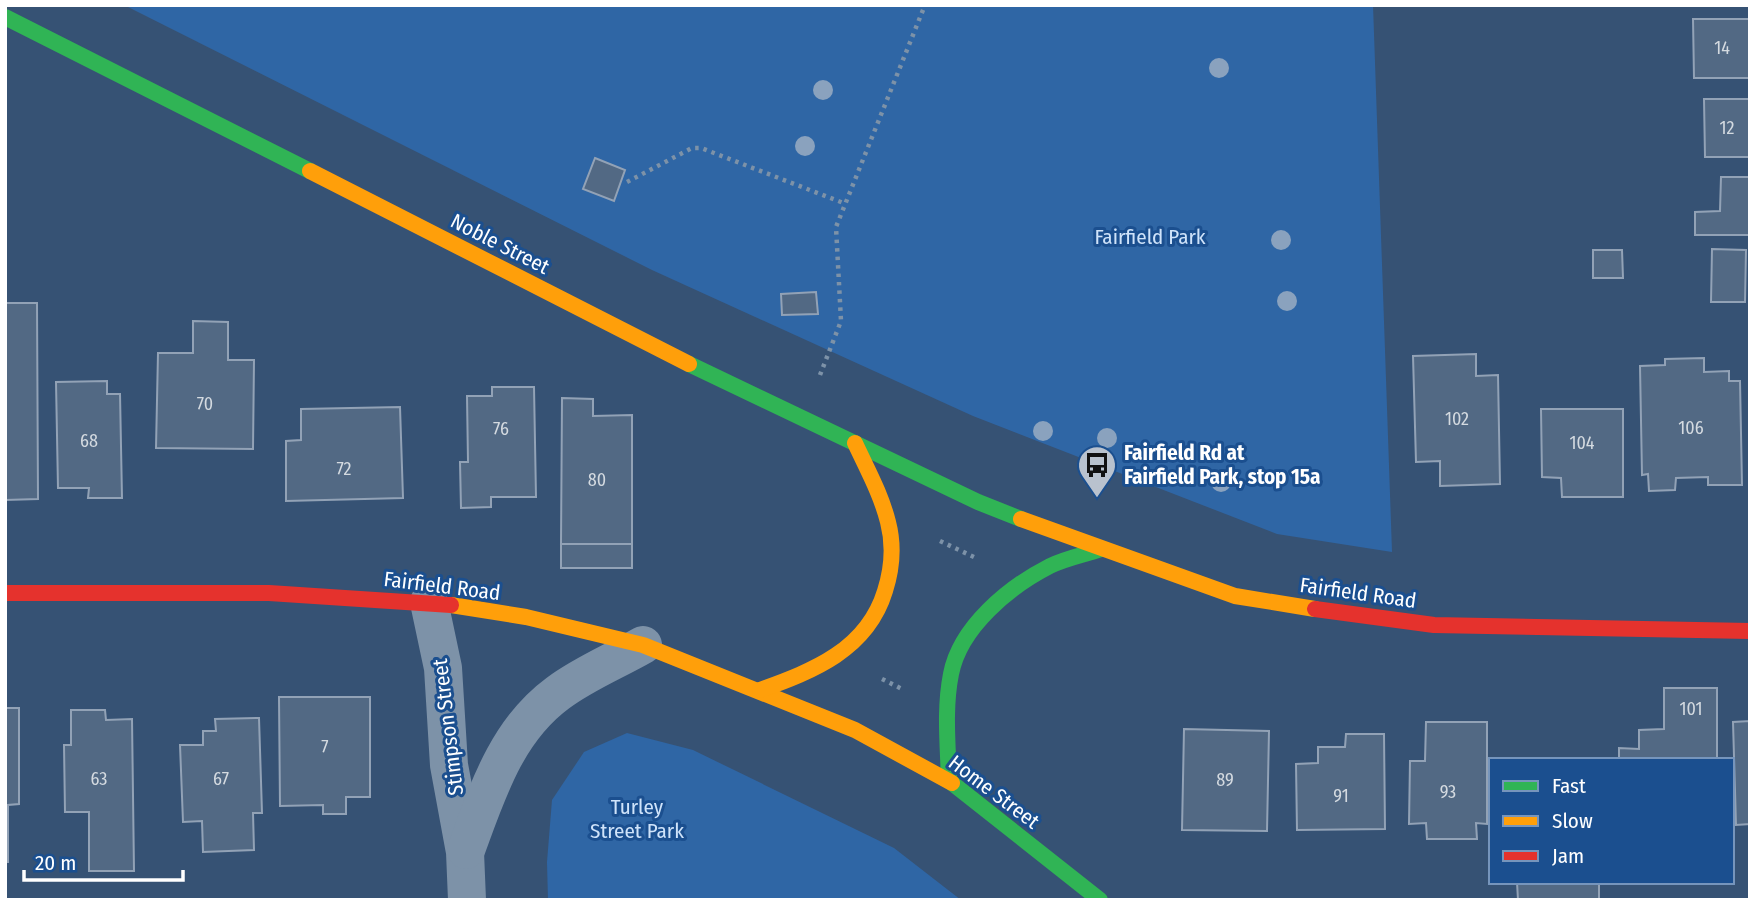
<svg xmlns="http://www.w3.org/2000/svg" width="1755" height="905" viewBox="0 0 1755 905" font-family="'Fira Sans Condensed',sans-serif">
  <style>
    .green { fill: #2f66a5 }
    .building { fill: #526984; stroke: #92a2b6; stroke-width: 2 }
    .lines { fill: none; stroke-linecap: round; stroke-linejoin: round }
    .path { stroke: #7d92a8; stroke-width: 4.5; stroke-dasharray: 3.5 5; stroke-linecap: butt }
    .street { stroke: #7d92a8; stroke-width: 38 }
    .fast { stroke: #30b455; stroke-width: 16 }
    .slow { stroke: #ff9f0a; stroke-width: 16 }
    .jam { stroke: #e5322d; stroke-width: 16 }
    .tree { fill: #8aa2be }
    .labels { text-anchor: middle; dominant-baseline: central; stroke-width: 6; stroke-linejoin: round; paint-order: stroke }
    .number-label { font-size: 18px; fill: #d4dae0 }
    .park-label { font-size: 21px; fill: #cfe3fa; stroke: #1b4f8f }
    .street-label { font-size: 21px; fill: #fff; stroke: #1b4f8f }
    .poi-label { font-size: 21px; font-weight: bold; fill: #fff; stroke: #1b4f8f; text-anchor: start }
  </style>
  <rect width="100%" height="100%" fill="#365274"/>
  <g class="green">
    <polygon points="124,5 1373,5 1392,552 1277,534 973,416 652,270"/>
    <polygon points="627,733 693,750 894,848 961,900 548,900 547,862 552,800 584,752"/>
  </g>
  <g class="building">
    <polygon points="1693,19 1750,19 1750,78 1694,78"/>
    <polygon points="1704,99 1750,99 1750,157 1705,157"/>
    <polygon points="595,158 625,170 614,201 583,189"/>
    <polygon points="1721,177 1750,177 1750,235 1695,235 1695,212 1720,211"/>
    <polygon points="1712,249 1746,250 1745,302 1711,302"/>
    <polygon points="1593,250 1622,250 1623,278 1593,278"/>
    <polygon points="816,292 818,314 782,315 781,294"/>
    <polygon points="5,303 37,303 38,499 5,500"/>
    <polygon points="193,321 228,322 228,360 254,360 253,449 156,448 158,353 193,353"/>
    <polygon points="1476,354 1476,376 1498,375 1500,484 1440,486 1440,461 1416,462 1413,356"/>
    <polygon points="1704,358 1704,372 1729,371 1729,381 1740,381 1742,485 1708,485 1708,477 1676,478 1675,490 1649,491 1648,474 1642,475 1640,366 1665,365 1665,359"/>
    <polygon points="107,381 107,394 120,394 122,498 88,498 89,488 58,488 56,382"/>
    <polygon points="492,387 534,387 536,497 491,497 491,507 461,508 460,462 468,462 467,396 492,396"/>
    <polygon points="562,398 593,399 593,416 632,415 632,544 561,544"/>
    <polygon points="400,407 403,498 286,501 286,441 301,440 301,409"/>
    <polygon points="1541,409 1623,409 1623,497 1562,497 1561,478 1542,477"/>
    <rect x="561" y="544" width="71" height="24"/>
    <polygon points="1664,688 1717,688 1717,760 1619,760 1619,748 1639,749 1639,730 1664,729"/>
    <polygon points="279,697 370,697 370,797 346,797 346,814 323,814 323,805 280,806"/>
    <polygon points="5,708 19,708 19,804 8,805 8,862 5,862"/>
    <polygon points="71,710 105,710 106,720 132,719 134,871 89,871 89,812 65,812 64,745 71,745"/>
    <polygon points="259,718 262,813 253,813 254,850 203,852 202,821 183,822 180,745 203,745 203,731 216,731 215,719"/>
    <polygon points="1750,721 1750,824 1736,825 1733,722"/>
    <polygon points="1426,722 1487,722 1487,824 1476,823 1477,839 1427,839 1426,823 1409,824 1410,761 1425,761"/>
    <polygon points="1184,729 1269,731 1267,831 1182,830"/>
    <polygon points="1346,734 1384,734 1385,829 1297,830 1296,764 1318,763 1318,747 1345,747"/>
    <polygon points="1517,882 1599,882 1599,900 1518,900"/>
  </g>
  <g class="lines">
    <g class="path">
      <polyline points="627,182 692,148 701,148 846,204"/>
      <polyline points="820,375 841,321 836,227 925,5"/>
      <polyline points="940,541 976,558"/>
      <polyline points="882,679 902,689"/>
    </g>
    <g class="street">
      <polyline points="429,602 443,668 449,765 465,852 467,900"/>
      <path d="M466 850C487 793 506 731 558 693 583 674 615 661 643 645"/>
    </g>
    <g class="fast">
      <polyline points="5,17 310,171"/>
      <polyline points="689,364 978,502 1021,519"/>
      <path d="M949 781C948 746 944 709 951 674 960 627 1009 587 1050 566 1066 558 1084 555 1101 549"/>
      <polyline points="952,783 1100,900"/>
    </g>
    <g class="slow">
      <polyline points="310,171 689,364"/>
      <polyline points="1021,519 1235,596 1315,609"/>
      <polyline points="451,605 526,617 643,645 855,730 952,783"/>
      <path d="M760 690C813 671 867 650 885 591 892 569 894 545 888 522 881 494 867 469 855 443"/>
    </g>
    <g class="jam">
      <polyline points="5,593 269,593 451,605"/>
      <polyline points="1315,609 1434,625 1750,631"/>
    </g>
  </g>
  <g class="tree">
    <circle cx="1219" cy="68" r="10"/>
    <circle cx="823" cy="90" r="10"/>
    <circle cx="805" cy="146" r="10"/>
    <circle cx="1281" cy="240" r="10"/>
    <circle cx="1287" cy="301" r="10"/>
    <circle cx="1043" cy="431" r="10"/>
    <circle cx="1107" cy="438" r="10"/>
    <circle cx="1221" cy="482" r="10"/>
  </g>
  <defs>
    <symbol id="bus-pin" viewBox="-11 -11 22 30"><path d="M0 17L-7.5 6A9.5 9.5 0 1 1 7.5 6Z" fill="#b9c2ce" stroke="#1b4f8f"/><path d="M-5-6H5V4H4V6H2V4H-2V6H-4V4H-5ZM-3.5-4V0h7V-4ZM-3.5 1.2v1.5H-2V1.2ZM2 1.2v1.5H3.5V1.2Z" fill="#111"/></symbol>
  </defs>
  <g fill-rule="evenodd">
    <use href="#bus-pin" x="1075" y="443" width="44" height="60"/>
  </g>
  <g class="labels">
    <g class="number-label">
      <text x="1722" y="48">14</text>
      <text x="1727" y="128">12</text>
      <text x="205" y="404">70</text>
      <text x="1457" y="419">102</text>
      <text x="1691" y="428">106</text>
      <text x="501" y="429">76</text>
      <text x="89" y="441">68</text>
      <text x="1582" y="443">104</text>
      <text x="344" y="469">72</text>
      <text x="597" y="480">80</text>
      <text x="1691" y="709">101</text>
      <text x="325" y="747">7</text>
      <text x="99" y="779">63</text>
      <text x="221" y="779">67</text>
      <text x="1225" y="780">89</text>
      <text x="1448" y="792">93</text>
      <text x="1341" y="796">91</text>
    </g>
    <g class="park-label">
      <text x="1150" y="237">Fairfield Park</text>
      <text x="637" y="807">Turley<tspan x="637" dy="24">Street Park</tspan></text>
    </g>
    <g class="street-label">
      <text transform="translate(500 244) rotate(27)">Noble Street</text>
      <text transform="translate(442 586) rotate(7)">Fairfield Road</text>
      <text transform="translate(1358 593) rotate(8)">Fairfield Road</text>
      <text transform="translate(448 727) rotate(-97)">Stimpson Street</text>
      <text transform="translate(994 792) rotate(37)">Home Street</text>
    </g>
    <g class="poi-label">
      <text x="1124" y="453">Fairfield Rd at<tspan x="1124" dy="24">Fairfield Park, stop 15a</tspan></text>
    </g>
  </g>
  <rect width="1755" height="905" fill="none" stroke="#ffffff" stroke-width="14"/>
  <rect x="1489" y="758" width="245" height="126" fill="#1b4f8f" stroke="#7695bc" stroke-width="2"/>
  <rect x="1503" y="781" width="35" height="10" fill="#30b455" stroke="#7695bc" stroke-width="2"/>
  <text x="1552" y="793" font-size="21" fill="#ffffff">Fast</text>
  <rect x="1503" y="816" width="35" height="10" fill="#ff9f0a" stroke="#7695bc" stroke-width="2"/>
  <text x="1552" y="828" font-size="21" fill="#ffffff">Slow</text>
  <rect x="1503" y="851" width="35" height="10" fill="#e5322d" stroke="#7695bc" stroke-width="2"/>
  <text x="1552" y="863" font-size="21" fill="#ffffff">Jam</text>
  <path d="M24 870v10h159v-10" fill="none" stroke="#ffffff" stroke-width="3.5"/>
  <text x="35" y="870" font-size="21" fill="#ffffff" stroke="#1b4f8f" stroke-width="5" paint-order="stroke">20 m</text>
</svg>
